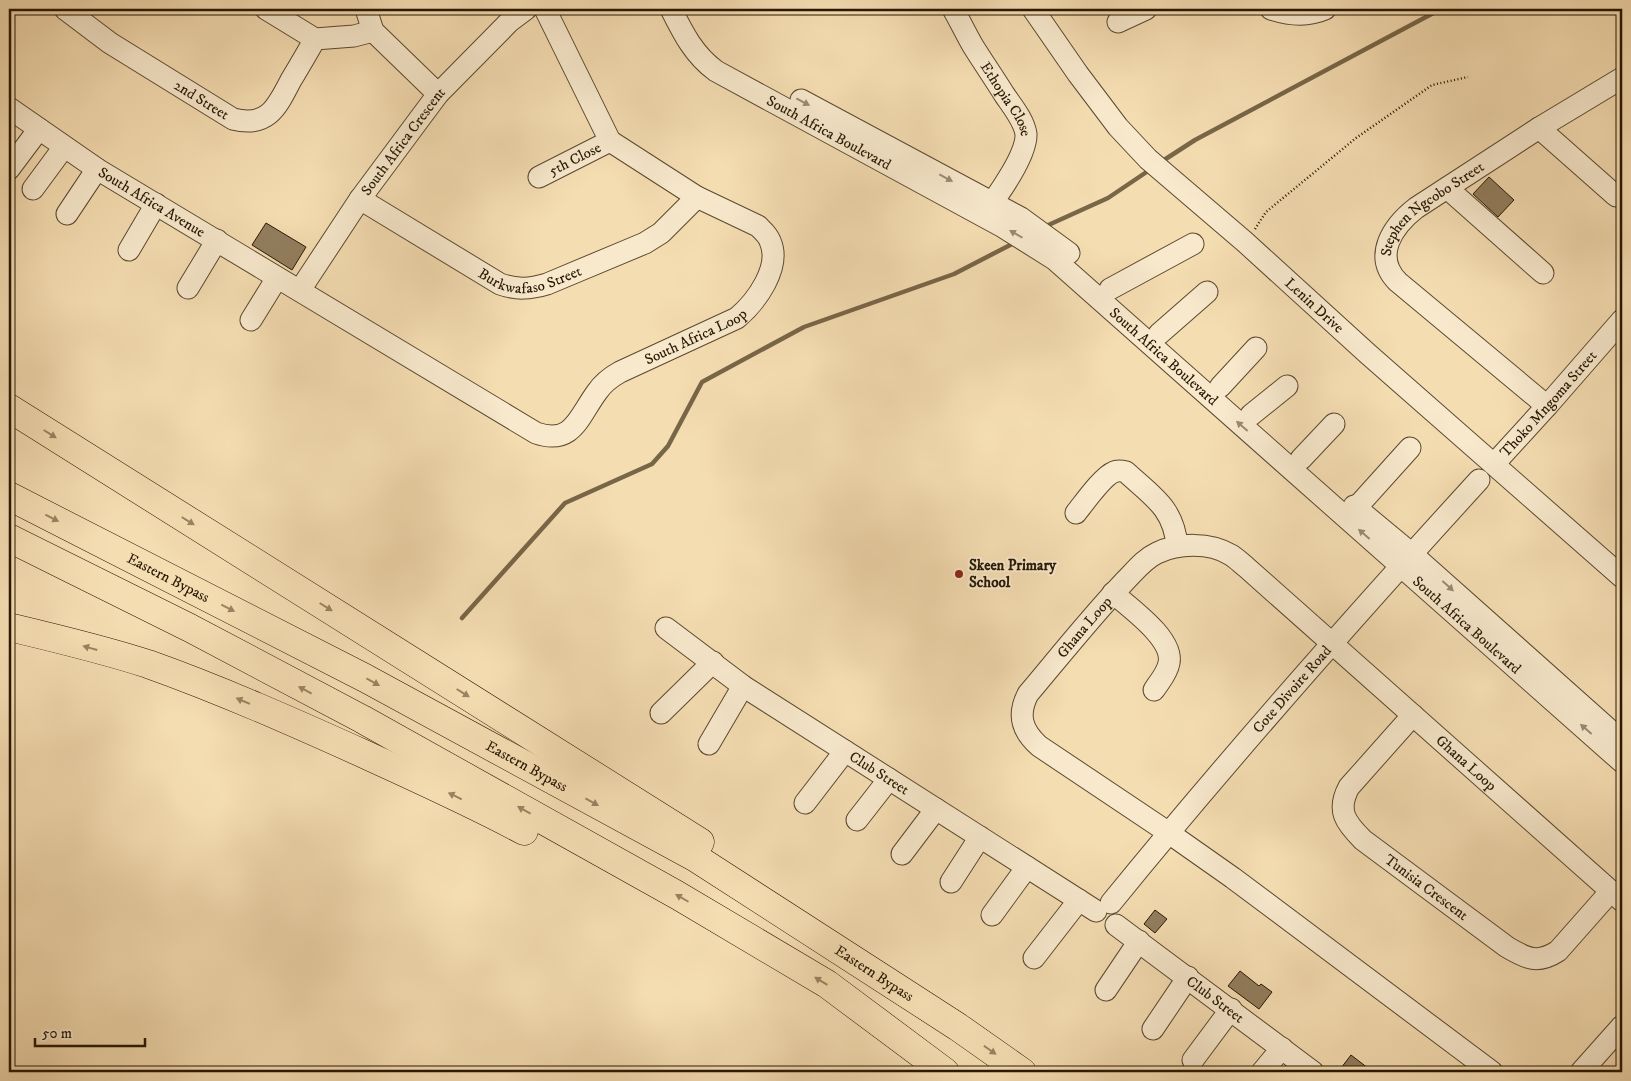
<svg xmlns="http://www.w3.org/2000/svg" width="1631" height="1081" viewBox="0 0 1631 1081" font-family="'IM FELL DW Pica',serif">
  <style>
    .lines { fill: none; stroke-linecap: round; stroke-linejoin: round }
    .stream { stroke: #786648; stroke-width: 4.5 }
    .building { fill: #927e5e; stroke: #261703 }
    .minor-casing { stroke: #5a482f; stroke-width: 23 }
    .highway-casing { stroke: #261703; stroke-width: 29 }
    .path { stroke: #261703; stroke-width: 2.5; stroke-dasharray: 1 2.5; stroke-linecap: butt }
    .minor { stroke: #f8e9cd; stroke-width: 21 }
    .highway { stroke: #f5ddb2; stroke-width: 28 }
    .oneway { fill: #9a8a72 }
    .oneway2 { fill: #988463 }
    .poi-dot { fill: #8f2418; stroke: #f8e9cd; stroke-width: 2 }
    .labels { text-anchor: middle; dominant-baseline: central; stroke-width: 4; stroke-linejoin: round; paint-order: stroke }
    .street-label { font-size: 15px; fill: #261703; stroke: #f8e9cd }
    .poi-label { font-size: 15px; font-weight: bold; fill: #261703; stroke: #f8e9cd; text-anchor: start }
  </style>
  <rect width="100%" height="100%" fill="#f5ddb2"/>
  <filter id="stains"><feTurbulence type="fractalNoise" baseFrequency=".004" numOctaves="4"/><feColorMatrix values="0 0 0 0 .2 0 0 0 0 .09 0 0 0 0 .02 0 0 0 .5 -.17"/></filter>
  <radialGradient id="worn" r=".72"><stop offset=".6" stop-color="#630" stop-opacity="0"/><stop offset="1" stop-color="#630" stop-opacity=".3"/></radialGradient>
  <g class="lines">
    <g class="stream">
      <polyline points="1161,162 1195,140 1441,9"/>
      <polyline points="1044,227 1108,198 1151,169"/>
      <polyline points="462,618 565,503 652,464 668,446 702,382 804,327 954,274 1014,243"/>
    </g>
  </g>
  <g class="building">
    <polygon points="1489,177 1514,200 1498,217 1473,194"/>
    <polygon points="266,223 306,247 292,270 252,245"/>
    <polygon points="1155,910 1167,919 1155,933 1144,924"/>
    <polygon points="1240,971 1259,986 1261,984 1272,992 1259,1009 1228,986"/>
    <polygon points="1351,1055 1373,1072 1338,1072"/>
  </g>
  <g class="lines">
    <defs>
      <g id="minor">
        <path id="s1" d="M65 9 110 43 233 119C268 128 277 107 291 80 299 67 307 53 315 39"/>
        <polyline points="266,9 315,39 354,36 373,31"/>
        <polyline points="366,9 373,31 438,94"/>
        <path id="s2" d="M671 9C683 33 694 55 716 71L1003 227 1054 259 1622 762"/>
        <path id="s3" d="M953 9C960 21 966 34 973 46 983 62 994 78 1004 94 1012 106 1024 120 1026 134 1027 155 996 198 983 215"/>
        <path id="s4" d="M1033 9 1078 74 1118 127 1148 159 1245 242 1368 354 1622 577"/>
        <path d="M1271 9C1289 15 1307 17 1325 9"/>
        <polyline points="1118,22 1146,9"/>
        <polyline points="801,100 1021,218 1069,253"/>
        <path id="s5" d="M9 108 97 169 536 433C573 446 579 416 597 392 603 383 611 377 620 372L737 318C756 302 782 267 770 241 768 235 763 231 758 226L697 197 610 141 545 9"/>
        <polyline points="1539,128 1616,196"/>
        <polyline points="9,169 39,129"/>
        <path id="s6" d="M539 177 610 141"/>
        <polyline points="1447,188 1543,273"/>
        <polyline points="33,189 64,147"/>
        <path id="s7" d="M360 199 500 284C517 290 530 289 547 284L645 243 661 233 697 197"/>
        <polyline points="67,214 97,169"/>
        <polyline points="129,250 156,204"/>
        <polyline points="188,288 217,240"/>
        <polyline points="1110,289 1193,244"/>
        <path id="s8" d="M300 290 360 199 438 94 510 21 526 9"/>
        <polyline points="251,320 277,278"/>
        <polyline points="1159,334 1207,292"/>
        <polyline points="1220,387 1256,348"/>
        <path id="s9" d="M1547 406 1398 282C1372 256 1393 226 1416 208L1539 128 1622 78"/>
        <polyline points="1251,415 1287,386"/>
        <polyline points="1301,459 1334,424"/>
        <path id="s10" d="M1494 464 1547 406 1622 320"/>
        <polyline points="1354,506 1412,554 1622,741"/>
        <polyline points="1356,508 1410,448"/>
        <path d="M1076 513C1084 503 1103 476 1114 472 1118 470 1122 471 1126 472 1152 496 1174 508 1177 546"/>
        <path d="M1113 593C1131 609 1174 639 1169 663 1167 674 1159 682 1154 690"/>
        <path id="s11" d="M666 628 743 686 1096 911"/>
        <polyline points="661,713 713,662"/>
        <path id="s12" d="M1413 715 1349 787C1336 811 1346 823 1363 840L1507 947C1527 959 1538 964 1558 951L1611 891"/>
        <polyline points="709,744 743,686"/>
        <polyline points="805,803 845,751"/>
        <polyline points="857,820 889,779"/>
        <polyline points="902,854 936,809"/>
        <polyline points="951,882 980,837"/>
        <path id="s13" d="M1111 903C1229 758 1353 618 1479 480"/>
        <polyline points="992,915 1027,867"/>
        <path id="s14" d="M1116 925 1313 1072"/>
        <polyline points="1034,958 1079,900"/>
        <polyline points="1106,990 1139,941"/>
        <polyline points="1153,1029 1188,977"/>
        <polyline points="1193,1060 1231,1009"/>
        <polyline points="1262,1072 1282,1048"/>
        <path id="s15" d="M1492 1072 1233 878 1169 833 1039 746C1022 731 1017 715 1028 694 1060 656 1091 617 1125 581 1135 571 1144 559 1157 553 1178 543 1210 542 1231 555 1236 558 1241 563 1246 567L1622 901"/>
        <polyline points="1581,1072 1622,1026"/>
      </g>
      <g id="highway">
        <polyline points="9,408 700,842"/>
        <path id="s16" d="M9 496 365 678 696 858 958 1027 1022 1072"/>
        <polyline points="9,538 190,628 362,719 677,895 827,984 945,1072"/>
        <path d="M9 627C55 638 102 649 148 664 221 690 293 722 364 754 418 779 472 803 524 831"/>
      </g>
    </defs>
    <use href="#minor" class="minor-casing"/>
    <use href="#highway" class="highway-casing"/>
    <polyline class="path" points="1255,229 1266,212 1356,138 1432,85 1468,77"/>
    <use href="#minor" class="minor"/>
    <use href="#highway" class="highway"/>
  </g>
  <defs><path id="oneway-solid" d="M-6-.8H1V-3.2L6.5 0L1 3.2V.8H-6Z" transform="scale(1.25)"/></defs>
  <g class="oneway">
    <use href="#oneway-solid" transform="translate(803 102) rotate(28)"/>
    <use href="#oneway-solid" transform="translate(946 178) rotate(28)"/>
    <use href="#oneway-solid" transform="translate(1016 234) rotate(-150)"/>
    <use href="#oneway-solid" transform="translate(1242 426) rotate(-139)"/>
    <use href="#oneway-solid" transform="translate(1364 534) rotate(-139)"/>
    <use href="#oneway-solid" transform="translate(1448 586) rotate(42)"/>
    <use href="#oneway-solid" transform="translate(1586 729) rotate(-139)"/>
  </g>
  <g class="oneway2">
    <use href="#oneway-solid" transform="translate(50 434) rotate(32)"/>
    <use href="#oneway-solid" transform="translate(52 518) rotate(27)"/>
    <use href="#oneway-solid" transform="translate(188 521) rotate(32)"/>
    <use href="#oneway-solid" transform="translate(326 607) rotate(32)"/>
    <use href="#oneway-solid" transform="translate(228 608) rotate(27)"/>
    <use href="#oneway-solid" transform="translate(90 648) rotate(-164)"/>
    <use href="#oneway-solid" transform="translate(373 682) rotate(29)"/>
    <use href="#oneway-solid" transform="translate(305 690) rotate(-152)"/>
    <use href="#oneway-solid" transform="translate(463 693) rotate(32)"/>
    <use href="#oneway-solid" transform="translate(243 701) rotate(-157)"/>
    <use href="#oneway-solid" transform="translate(455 796) rotate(-154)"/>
    <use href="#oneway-solid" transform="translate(592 802) rotate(29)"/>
    <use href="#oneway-solid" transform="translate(524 810) rotate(-151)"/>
    <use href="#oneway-solid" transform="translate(682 898) rotate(-150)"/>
    <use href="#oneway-solid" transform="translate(821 981) rotate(-149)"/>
    <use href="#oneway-solid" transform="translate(990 1050) rotate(35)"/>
  </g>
  <circle class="poi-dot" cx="959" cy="574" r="5"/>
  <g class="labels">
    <g class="street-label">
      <text stroke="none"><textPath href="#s1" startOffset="164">2nd Street</textPath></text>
      <text stroke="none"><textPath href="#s3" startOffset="105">Ethopia Close</textPath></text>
      <text stroke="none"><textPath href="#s2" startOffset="206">South Africa Boulevard</textPath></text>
      <text stroke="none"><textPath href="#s8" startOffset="181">South Africa Crescent</textPath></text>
      <text stroke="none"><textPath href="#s6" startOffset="40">5th Close</textPath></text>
      <text stroke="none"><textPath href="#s5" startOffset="171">South Africa Avenue</textPath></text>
      <text stroke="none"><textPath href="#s9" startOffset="292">Stephen Ngcobo Street</textPath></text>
      <text stroke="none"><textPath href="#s7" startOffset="194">Burkwafaso Street</textPath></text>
      <text stroke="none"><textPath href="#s4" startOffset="411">Lenin Drive</textPath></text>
      <text stroke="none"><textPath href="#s5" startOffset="816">South Africa Loop</textPath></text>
      <text stroke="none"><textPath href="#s2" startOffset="611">South Africa Boulevard</textPath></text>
      <text stroke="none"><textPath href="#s10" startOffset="81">Thoko Mngoma Street</textPath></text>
      <text stroke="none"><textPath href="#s16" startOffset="179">Eastern Bypass</textPath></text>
      <text stroke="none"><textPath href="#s2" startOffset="1016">South Africa Boulevard</textPath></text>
      <text stroke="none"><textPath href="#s15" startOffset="704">Ghana Loop</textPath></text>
      <text stroke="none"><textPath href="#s13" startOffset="280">Cote Divoire Road</textPath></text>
      <text stroke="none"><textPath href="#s15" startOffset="1199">Ghana Loop</textPath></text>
      <text stroke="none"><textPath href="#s16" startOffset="584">Eastern Bypass</textPath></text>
      <text stroke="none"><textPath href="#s11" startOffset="258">Club Street</textPath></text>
      <text stroke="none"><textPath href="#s12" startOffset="236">Tunisia Crescent</textPath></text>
      <text stroke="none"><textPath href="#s16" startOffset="989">Eastern Bypass</textPath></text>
      <text stroke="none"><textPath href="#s14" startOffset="124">Club Street</textPath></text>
    </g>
    <g class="poi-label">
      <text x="969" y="565">Skeen Primary<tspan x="969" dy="17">School</tspan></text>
    </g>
  </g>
  <rect width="1631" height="1081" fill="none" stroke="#f5ddb2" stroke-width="30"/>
  <rect x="10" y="10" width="1611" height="1061" fill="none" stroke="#261703" stroke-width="2.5"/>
  <rect x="15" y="15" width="1601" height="1051" fill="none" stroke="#261703"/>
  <path d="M35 1038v8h110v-8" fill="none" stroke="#261703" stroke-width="2.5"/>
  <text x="42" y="1038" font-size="15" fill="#261703" stroke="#f8e9cd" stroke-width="4" paint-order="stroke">50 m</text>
  <rect width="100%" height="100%" filter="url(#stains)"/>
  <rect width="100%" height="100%" fill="url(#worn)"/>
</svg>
